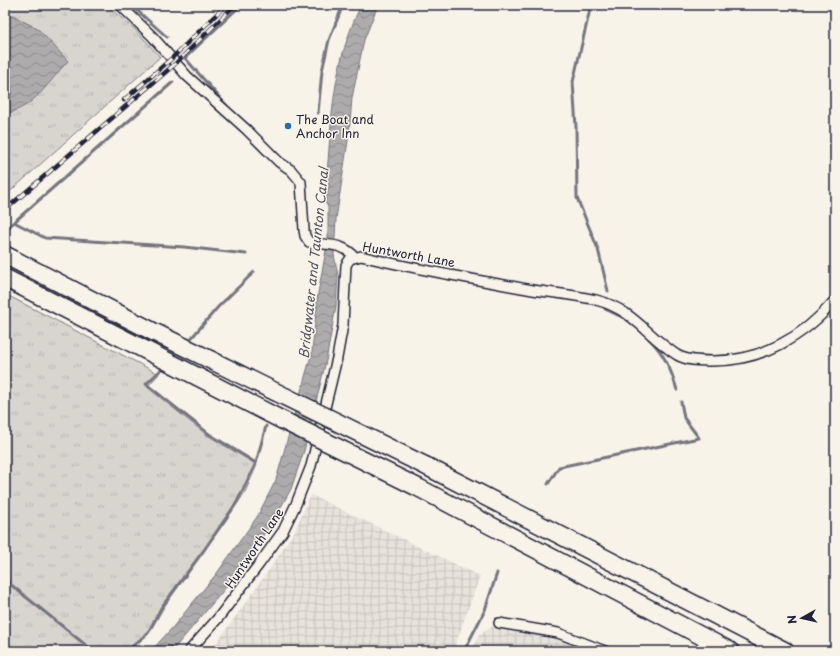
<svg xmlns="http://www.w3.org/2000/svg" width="840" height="656" viewBox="0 0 840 656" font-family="'Playpen Sans',sans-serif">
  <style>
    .industrial { fill: url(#industrial-grid) }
    .grass { fill: url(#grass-tufts); stroke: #7d7c85 }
    .water { fill: url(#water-waves); stroke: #76747f }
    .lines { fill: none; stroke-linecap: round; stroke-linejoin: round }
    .stream { stroke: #76747f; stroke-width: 3 }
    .street-casing { stroke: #22223b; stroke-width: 12 }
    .highway-casing { stroke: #22223b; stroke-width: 20 }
    .street { stroke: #f7f3e8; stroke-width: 9 }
    .highway { stroke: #f7f3e8; stroke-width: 17 }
    .rail-casing { stroke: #22223b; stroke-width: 4.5 }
    .rail { stroke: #f7f3e8; stroke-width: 3; stroke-dasharray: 9; stroke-linecap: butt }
    .highway-bridge-casing { stroke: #22223b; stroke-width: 20; stroke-linecap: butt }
    .highway-bridge { stroke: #f7f3e8; stroke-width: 17 }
    .poi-dot { fill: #1f6fb2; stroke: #f7f3e8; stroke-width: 1.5 }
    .labels { text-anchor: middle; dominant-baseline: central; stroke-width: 3; stroke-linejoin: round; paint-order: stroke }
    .poi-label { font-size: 12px; fill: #22223b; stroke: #f7f3e8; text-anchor: start }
    .street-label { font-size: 12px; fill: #22223b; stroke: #f7f3e8 }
    .water-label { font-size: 13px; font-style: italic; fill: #535263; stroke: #f7f3e8 }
  </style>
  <defs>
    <pattern id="industrial-grid" width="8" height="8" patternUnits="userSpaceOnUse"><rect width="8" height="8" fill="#e7e3db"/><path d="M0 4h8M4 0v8" fill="none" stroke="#c6c2bd"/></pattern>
    <pattern id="grass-tufts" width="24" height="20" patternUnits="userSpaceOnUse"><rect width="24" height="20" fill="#d8d5cf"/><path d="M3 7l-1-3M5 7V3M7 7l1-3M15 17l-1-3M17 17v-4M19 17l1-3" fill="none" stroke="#b9b7b3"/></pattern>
    <pattern id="water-waves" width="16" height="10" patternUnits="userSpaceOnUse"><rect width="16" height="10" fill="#aeabad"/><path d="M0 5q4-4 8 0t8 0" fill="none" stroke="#8d8b8e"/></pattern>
  </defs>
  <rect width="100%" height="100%" fill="#f7f3e8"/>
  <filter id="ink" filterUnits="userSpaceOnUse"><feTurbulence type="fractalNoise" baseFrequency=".025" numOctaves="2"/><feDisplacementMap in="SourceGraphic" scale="8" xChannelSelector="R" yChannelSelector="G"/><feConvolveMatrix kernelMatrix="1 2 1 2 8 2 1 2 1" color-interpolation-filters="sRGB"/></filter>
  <g filter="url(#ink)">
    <g class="industrial">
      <polygon points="311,495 480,576 453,651 207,651 218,641 269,570 294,532"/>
      <polygon points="499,623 524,626 605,651 472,651 479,635"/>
    </g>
    <g class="grass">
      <polygon points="5,5 35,5 42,9 45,5 106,5 136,30 160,57 5,196 5,113 14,112 39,30 5,11"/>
      <polygon points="5,70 11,80 12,94 5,100"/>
      <polygon points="5,294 159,374 147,387 207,435 257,465 245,492 232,512 164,607 149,633 129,651 5,651"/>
    </g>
    <g class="water">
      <path d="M361 5H378L364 40 352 98 349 134 336 219 334 255 338 275 336 306 326 361 304 451 291 489 272 523 223 591 172 651H151L173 627 217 573 257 517 276 480 312 352 318 293 328 240V207L325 202 329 186 327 175C332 111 333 64 361 5Z"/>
      <path d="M5 11 39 30 68 61C50 80 33 110 5 113V100L12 94 11 80 5 70Z"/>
    </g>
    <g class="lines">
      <g class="stream">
        <polyline points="131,5 167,37"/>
        <polyline points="591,5 573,82 576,127 577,198 598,249 608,291"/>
        <polyline points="227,106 185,58 241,5"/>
        <polyline points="318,113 322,71 329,40 343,5"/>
        <polyline points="14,222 45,238 184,247 246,254"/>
        <polyline points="5,230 173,82"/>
        <polyline points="605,309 624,318"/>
        <path d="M648 338C664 353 671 369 677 390"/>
        <polyline points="188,342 218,307 254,272"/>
        <polyline points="165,366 146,384 209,434 256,463"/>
        <polyline points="548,484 559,467 699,438 684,418 681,402"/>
        <polyline points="5,580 93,651"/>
        <polyline points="127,651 148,633 161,608 204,550 237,502 256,463 266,426"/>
        <polyline points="464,651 485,610 497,573"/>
      </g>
      <defs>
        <g id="street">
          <path d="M120 5 152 36 187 76 247 130 279 162 291 170 301 182 304 230 305 236 309 242C327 246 342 242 355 257"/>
          <polyline points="499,623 558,633 605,651"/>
          <path d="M189 651 219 617 260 563 283 531 296 504 311 466 337 358 343 325 346 265 350 259 361 256C418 270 476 280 533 290 554 293 575 295 596 300 633 309 647 336 677 355 687 361 702 361 713 361 761 361 804 337 835 300"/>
        </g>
        <g id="highway">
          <polyline points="426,466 785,651"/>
          <polyline points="419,488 730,651"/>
        </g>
      </defs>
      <use href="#street" class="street-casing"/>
      <use href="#highway" class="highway-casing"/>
      <use href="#street" class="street"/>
      <use href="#highway" class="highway"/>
      <defs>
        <g id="rail">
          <polyline points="124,100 171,59 226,5"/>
          <polyline points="5,210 175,64 235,5"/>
        </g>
      </defs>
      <use href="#rail" class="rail-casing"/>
      <use href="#rail" class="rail"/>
      <defs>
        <g id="highway-bridge">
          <polyline points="5,255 152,331 426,466"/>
          <polyline points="5,278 278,418 419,488"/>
        </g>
      </defs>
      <use href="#highway-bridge" class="highway-bridge-casing"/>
      <use href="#highway-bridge" class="highway-bridge"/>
    </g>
  </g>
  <circle class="poi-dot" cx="288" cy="126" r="4"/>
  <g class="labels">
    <g class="poi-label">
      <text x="296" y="119">The Boat and<tspan x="296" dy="14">Anchor Inn</tspan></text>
    </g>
    <g class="street-label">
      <text transform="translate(409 254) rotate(10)">Huntworth Lane</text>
      <text transform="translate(254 548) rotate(-56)">Huntworth Lane</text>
    </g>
    <g class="water-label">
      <text transform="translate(313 263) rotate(-84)">Bridgwater and Taunton Canal</text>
    </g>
  </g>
  <rect width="840" height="656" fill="none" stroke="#f7f3e8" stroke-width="20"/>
  <rect x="10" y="10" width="820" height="636" fill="none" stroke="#22223b" stroke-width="1.5" filter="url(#ink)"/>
  <g transform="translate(802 618) rotate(262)" stroke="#f7f3e8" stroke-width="3" paint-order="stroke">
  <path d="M0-3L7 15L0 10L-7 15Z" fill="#22223b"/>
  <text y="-6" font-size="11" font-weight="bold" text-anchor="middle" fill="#22223b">N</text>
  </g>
</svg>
